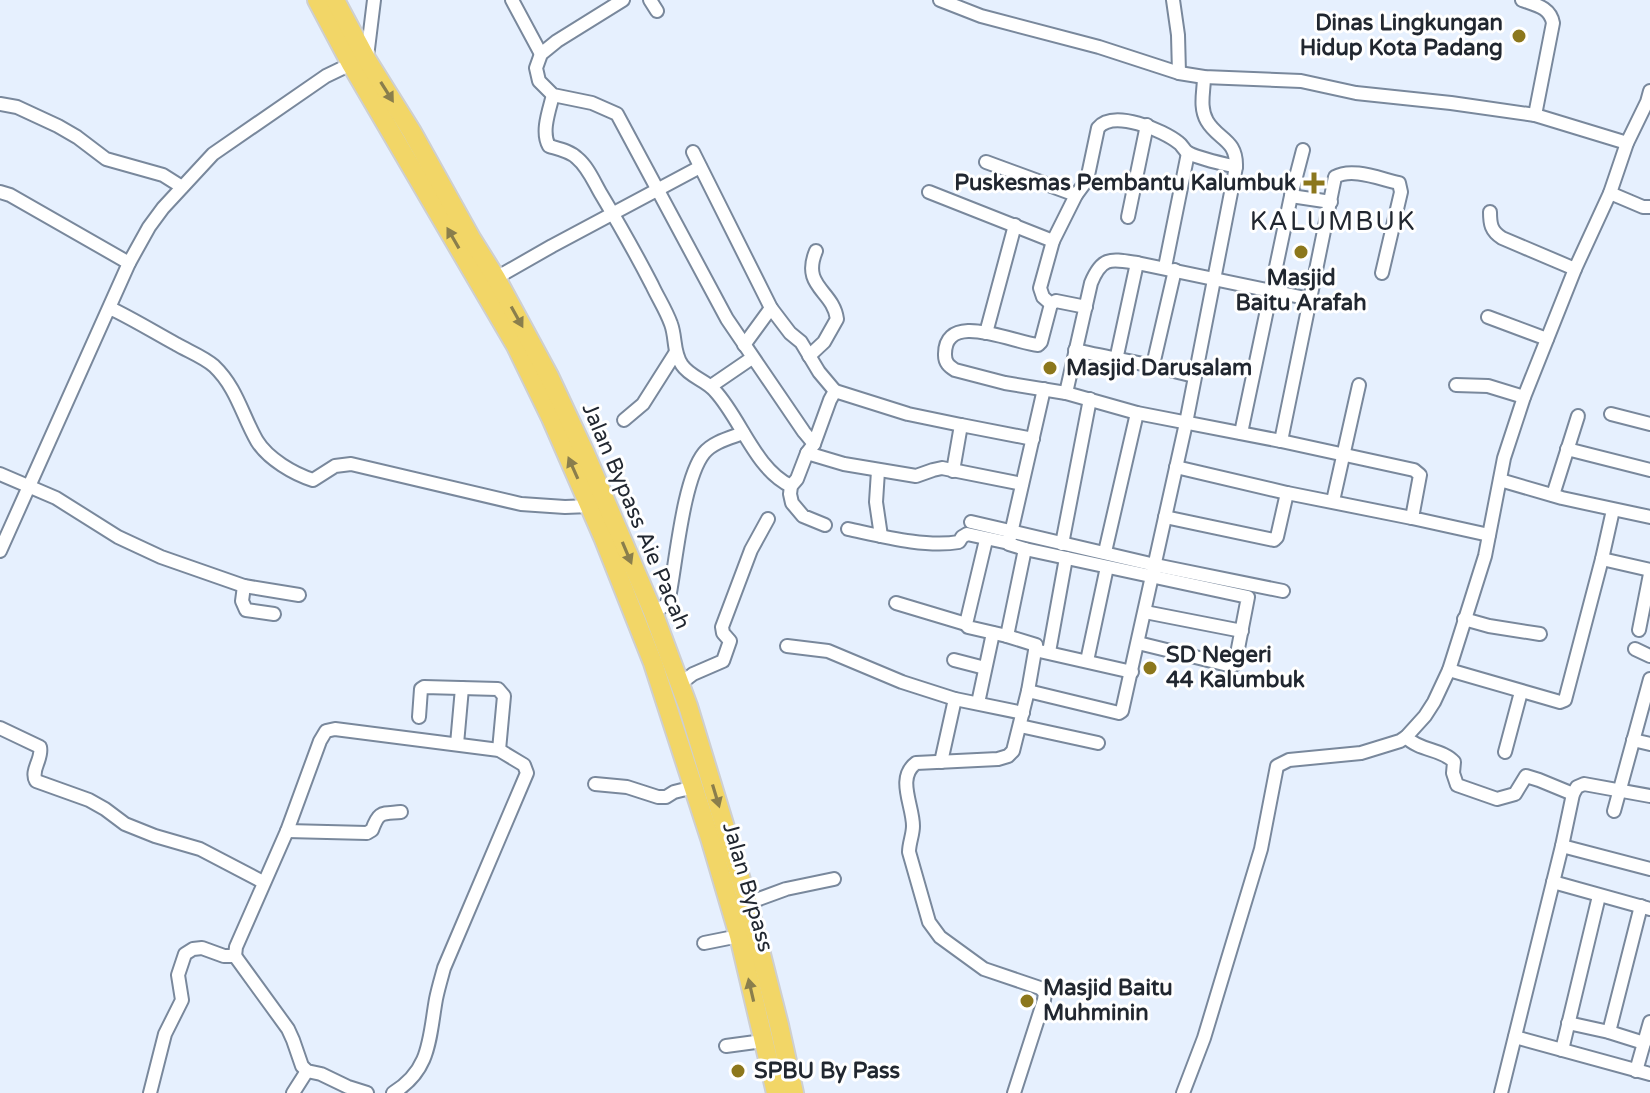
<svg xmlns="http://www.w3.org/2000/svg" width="1650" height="1093" viewBox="0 0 1650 1093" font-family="'Varela Round',sans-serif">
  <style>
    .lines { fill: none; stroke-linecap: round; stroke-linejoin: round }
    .minor-casing { stroke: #79889c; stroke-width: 16 }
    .highway-casing { stroke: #cecfd1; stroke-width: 22 }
    .minor { stroke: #fff; stroke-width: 12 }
    .highway { stroke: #f2d667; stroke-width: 18 }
    .oneway { fill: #8a7e4c }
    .poi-dot { fill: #8c771c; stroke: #fff; stroke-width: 3 }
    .labels { text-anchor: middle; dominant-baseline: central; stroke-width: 6; stroke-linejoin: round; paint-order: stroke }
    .poi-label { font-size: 22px; font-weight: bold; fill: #212730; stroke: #fff; text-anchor: start }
    .street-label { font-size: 22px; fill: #212730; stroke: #fff }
    .quarter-label { font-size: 26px; letter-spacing: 2px; fill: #212730; stroke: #fff }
  </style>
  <rect width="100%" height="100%" fill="#e6f0fe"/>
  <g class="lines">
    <defs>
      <g id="minor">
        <polyline points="512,0 541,54"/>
        <polyline points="623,0 557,41 541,54 536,68 539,81 553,95 592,103 617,114 727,319 804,432 814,444"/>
        <polyline points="650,0 657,11"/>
        <polyline points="940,0 981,16 1099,47 1179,73 1204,77 1301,81 1356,93 1451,103 1535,115 1627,143"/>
        <polyline points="1173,0 1178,35 1179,73"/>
        <path d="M1522 0C1536 5 1550 7 1553 23L1535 115"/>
        <polyline points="367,57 374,0"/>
        <path d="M553 95C549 111 541 132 549 146 559 149 570 151 577 158 588 167 594 182 601 194 619 224 636 254 652 285 658 298 666 310 671 324 676 337 673 353 682 365 690 377 706 380 715 391 741 419 755 469 791 486"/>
        <polyline points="0,104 17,107 58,126 77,137 106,159 163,175 182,187"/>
        <polyline points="693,152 771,308 790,333 801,342 819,372 835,391"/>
        <polyline points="986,162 1076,195"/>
        <polyline points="0,192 10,195 129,263"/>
        <polyline points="929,192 1053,241"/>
        <polyline points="1610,193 1643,207 1650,207"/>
        <polyline points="1291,196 1331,202"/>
        <path d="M1490 212C1490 224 1491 231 1502 238L1575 269"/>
        <polyline points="1128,217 1147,125"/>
        <polyline points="1165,267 1188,153"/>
        <polyline points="496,278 552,246 700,167"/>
        <path d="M1051 304 1043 297 1040 288 1053 241 1076 195 1087 180 1098 128C1113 109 1163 130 1179 143 1182 145 1184 150 1187 152 1195 158 1225 164 1236 167"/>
        <path d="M1086 307 1056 301 1051 304 1041 342 1038 345C1014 343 944 309 945 355 945 363 949 366 955 370L1005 383 1066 393 1137 413 1281 441 1414 470 1420 475 1412 518 1489 535"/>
        <path d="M110 308C133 319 154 332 176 344 188 351 204 357 214 366 237 388 242 415 257 441 268 459 294 474 313 480L335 466 351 464 521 504 565 507 590 506"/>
        <polyline points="1488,317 1547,339"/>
        <polyline points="986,333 1015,225"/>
        <polyline points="744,345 771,308"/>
        <path d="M1075 350C1115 359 1155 365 1194 376"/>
        <path d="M809 356 824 342 837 319C833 290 801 287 816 251"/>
        <polyline points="1116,360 1137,263 1310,299"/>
        <polyline points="1153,365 1175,270"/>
        <polyline points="1456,385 1488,386 1524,397"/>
        <polyline points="711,386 752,358"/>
        <path d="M1066 393 1091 283C1102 256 1111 259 1137 263"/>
        <polyline points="1611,414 1650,424"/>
        <polyline points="624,420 643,404 676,352"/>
        <polyline points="1241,433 1291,196 1303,150"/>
        <path d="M1281 441 1335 177C1352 167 1380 179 1399 183L1401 192 1382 273"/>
        <polyline points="1567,449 1650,470"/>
        <polyline points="807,453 844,464 916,476 933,470 942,468 1022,484"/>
        <polyline points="878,471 876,502 881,536"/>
        <polyline points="953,471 961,425 1033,439"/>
        <polyline points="0,474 56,498 118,537 161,557 244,586 299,595"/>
        <polyline points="1500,480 1562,498 1650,517"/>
        <polyline points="1287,493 1412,518"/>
        <polyline points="1553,495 1578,416"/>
        <polyline points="1333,501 1359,385"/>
        <polyline points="1165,517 1274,540 1277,537 1287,493 1176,467"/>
        <polyline points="971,522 1155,565 1283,591"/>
        <polyline points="825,525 803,516 792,503 790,494 791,486 797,479 807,453 814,444 830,400 835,391 908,414 961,425"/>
        <path d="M848 529C881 536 926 548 959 542L962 537 967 534 1009 543"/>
        <polyline points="986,540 966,624 968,627 1007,636 1036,645 1028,691"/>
        <polyline points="1062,544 1090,399"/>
        <polyline points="1025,549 1248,597 1235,664 1232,666 1138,643"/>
        <polyline points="0,551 129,263 149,227 163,208 213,154 326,76 351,64"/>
        <polyline points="1105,552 1137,413"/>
        <polyline points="1602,559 1650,570"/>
        <polyline points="244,586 242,601 246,610 274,614"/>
        <polyline points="896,603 966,624"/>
        <path d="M653 612 666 605 669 598C676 563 683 479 704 453 713 442 730 438 743 433"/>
        <polyline points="1145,612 1242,631"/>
        <polyline points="1464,619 1489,626 1540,634"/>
        <polyline points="1639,630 1650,574"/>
        <polyline points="1007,636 1025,549 1009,544 1009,542 1044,389"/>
        <polyline points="787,646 828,651 902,682 955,699 1023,713"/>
        <polyline points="1635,649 1650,656"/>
        <polyline points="1035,650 1132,672"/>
        <polyline points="1049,652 1066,558"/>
        <polyline points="954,660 985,668"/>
        <polyline points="1087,661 1107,567"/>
        <polyline points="1449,670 1560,702 1565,700 1602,559 1613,510"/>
        <polyline points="680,684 693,674 723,661 730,641 723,633 722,627 751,550 768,519"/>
        <polyline points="978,703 993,633"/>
        <polyline points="419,717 421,689 424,687 498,689 504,696 499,750"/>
        <polyline points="1020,726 1098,743"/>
        <path d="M0 728 40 747C43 759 30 770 36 781L89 800 105 809 125 824 155 836 200 849 263 882"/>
        <path d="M1406 737C1419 751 1443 749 1454 762L1453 773 1457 785 1497 799 1515 794 1526 776 1539 780 1573 794"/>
        <polyline points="1633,740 1650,744"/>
        <polyline points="457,744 462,688"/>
        <polyline points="1505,752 1521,692"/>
        <polyline points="941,762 955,699"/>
        <polyline points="595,784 627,787 658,797 666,797 674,792 694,787"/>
        <polyline points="1614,811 1650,679"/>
        <path d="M287 831 367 833 372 830C379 811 381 814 401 812"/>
        <polyline points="1562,846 1650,869"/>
        <polyline points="1553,882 1650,909"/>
        <polyline points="748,903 786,889 834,879"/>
        <polyline points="704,943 739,936"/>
        <polyline points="235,956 288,1029 293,1040 302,1066 307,1071 321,1074 348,1087 367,1093"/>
        <polyline points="1568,1023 1609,1032 1644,1043"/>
        <polyline points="1609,1032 1641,906"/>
        <polyline points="1515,1037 1650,1074"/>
        <polyline points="726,1046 763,1041"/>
        <polyline points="1562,1050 1599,896"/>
        <polyline points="1636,1071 1650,1022"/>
        <path d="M150 1093 165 1034 182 1000 178 975 185 954 193 949 202 948 224 956H235L236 947 287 831 320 741 326 731 335 729 499 750 524 765 527 773 444 968C441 979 438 989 436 999 429 1038 431 1070 393 1093"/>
        <polyline points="293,1093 307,1071"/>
        <path d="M1014 1093 1044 1000 1045 993 1040 988 984 969 940 937 929 922 909 852C909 843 913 835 913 826 913 805 896 778 916 763L998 759 1008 756 1013 751 1028 691 1119 713 1122 711 1186 423 1236 167C1237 139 1218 140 1207 121 1199 107 1204 91 1204 77"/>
        <polyline points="1183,1093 1204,1038 1261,849 1277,766 1289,760 1361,753 1400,741 1406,737 1425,716 1434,702 1449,670 1485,556 1504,458 1524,397 1575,269 1610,193 1627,143 1647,102 1650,91"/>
        <polyline points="1501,1093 1562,846 1573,794 1577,787 1584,784 1650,796"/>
      </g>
      <g id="highway">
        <polyline points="317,0 351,64 516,346 551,418 603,537 653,663 710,838 739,936 776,1093"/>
        <polyline points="335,0 367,60 412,132 471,238 496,278 549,376 585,453 653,612 688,706 748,903 779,1025 794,1093"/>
      </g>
    </defs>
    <use href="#minor" class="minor-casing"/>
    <use href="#highway" class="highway-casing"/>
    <use href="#minor" class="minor"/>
    <use href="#highway" class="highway"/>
  </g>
  <defs><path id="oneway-solid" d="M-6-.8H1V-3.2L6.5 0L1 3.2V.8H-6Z" transform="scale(2)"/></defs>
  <g class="oneway">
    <use href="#oneway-solid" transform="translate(387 92) rotate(58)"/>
    <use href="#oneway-solid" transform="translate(453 238) rotate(-120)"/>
    <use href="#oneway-solid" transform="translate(517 317) rotate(61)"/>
    <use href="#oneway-solid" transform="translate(573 468) rotate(-114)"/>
    <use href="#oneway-solid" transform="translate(627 553) rotate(67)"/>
    <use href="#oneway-solid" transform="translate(716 796) rotate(73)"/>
    <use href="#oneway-solid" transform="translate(751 990) rotate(-103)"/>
  </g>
  <g class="poi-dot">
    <circle cx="1519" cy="36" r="8"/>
    <path d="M1310 171h8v8h8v8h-8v8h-8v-8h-8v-8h8z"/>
    <circle cx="1301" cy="252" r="8"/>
    <circle cx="1050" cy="368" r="8"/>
    <circle cx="1150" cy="668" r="8"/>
    <circle cx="1027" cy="1001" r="8"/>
    <circle cx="738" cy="1071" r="8"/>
  </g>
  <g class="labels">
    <g class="poi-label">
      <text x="1503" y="23" text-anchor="end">Dinas Lingkungan<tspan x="1503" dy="25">Hidup Kota Padang</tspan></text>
      <text x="1296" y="183" text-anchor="end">Puskesmas Pembantu Kalumbuk</text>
      <text x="1301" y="278" text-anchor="middle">Masjid<tspan x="1301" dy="25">Baitu Arafah</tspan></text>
      <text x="1066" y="368">Masjid Darusalam</text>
      <text x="1166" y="655">SD Negeri<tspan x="1166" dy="25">44 Kalumbuk</tspan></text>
      <text x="1043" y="988">Masjid Baitu<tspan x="1043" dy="25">Muhminin</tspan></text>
      <text x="754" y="1071">SPBU By Pass</text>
    </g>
    <g class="street-label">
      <text transform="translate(636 516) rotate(67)">Jalan Bypass Aie Pacah</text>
      <text transform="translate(748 887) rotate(74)">Jalan Bypass</text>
    </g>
    <g class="quarter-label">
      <text x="1333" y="221">KALUMBUK</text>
    </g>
  </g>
</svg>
